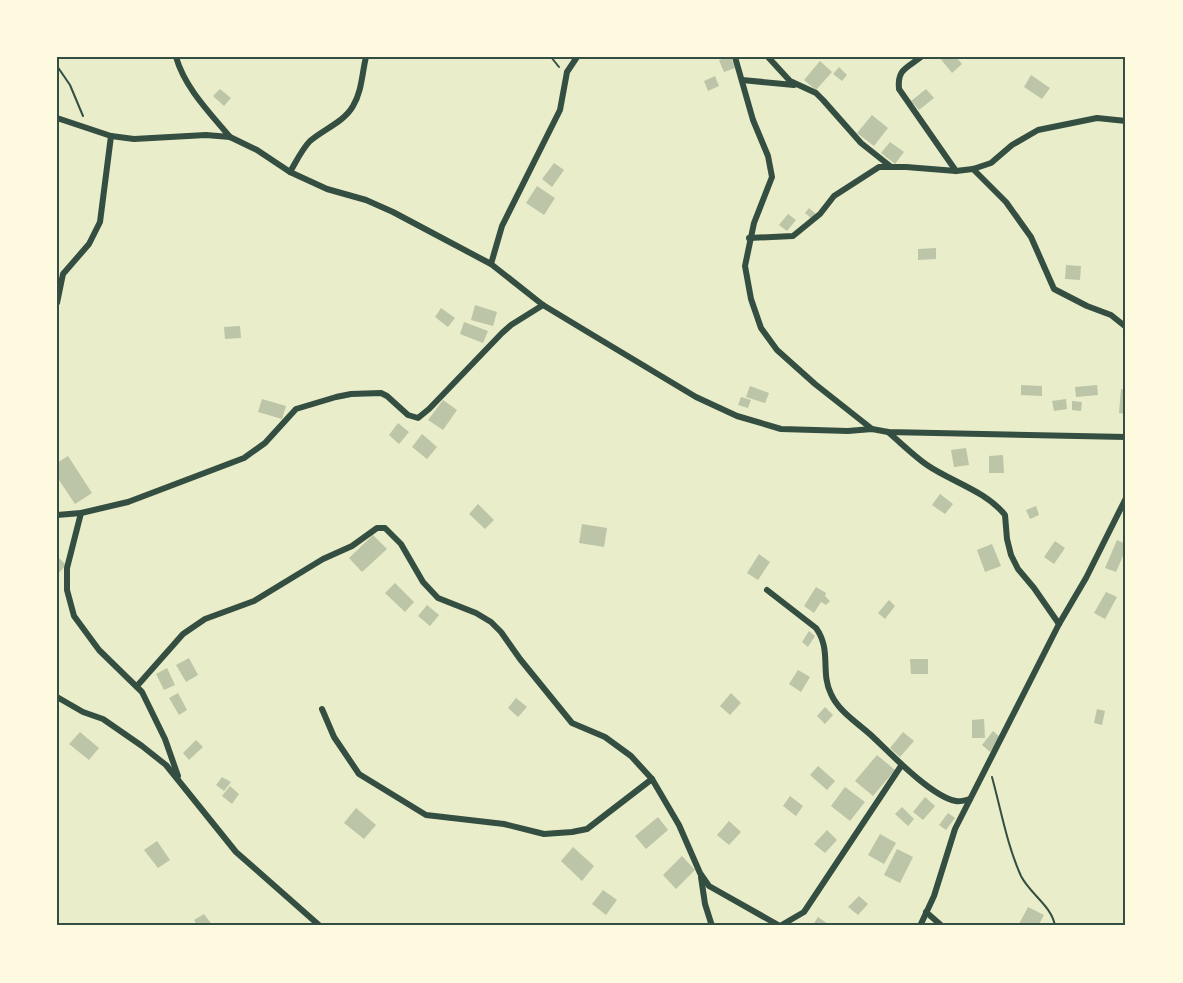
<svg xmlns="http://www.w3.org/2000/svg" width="1183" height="983" viewBox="0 0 1183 983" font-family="'Space Grotesk',sans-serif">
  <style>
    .building { fill: #bcc5a7 }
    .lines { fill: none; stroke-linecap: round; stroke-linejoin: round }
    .path { stroke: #344e41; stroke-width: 2 }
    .minor { stroke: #344e41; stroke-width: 6 }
    .neatline { fill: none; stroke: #344e41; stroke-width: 2 }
  </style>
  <rect width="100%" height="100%" fill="#e9edc9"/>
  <g class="building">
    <polygon points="728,57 731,57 735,68 724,72 719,60"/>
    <polygon points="939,57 956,57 962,64 952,73"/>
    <polygon points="820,61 832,72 816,90 804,80"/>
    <polygon points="839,67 847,75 842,81 833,74"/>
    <polygon points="1031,75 1050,88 1042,99 1024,87"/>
    <polygon points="715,76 719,86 708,91 704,81"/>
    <polygon points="220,89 231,98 224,106 213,96"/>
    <polygon points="926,89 934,98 919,110 911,101"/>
    <polygon points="872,115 888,128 874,146 857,133"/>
    <polygon points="890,142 904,152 895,164 881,153"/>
    <polygon points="554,163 564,170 552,187 542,179"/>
    <polygon points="537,186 555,198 544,215 526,203"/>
    <polygon points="809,208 816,214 812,219 805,213"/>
    <polygon points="788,214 796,220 787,231 779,225"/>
    <polygon points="936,248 936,259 918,260 918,249"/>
    <polygon points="1066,265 1081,266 1080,280 1065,279"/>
    <polygon points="475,305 497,312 493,326 471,320"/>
    <polygon points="441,308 455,318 448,327 435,317"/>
    <polygon points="464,322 488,331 483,343 460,334"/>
    <polygon points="240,326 241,338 225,339 224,327"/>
    <polygon points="1021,385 1042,386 1042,396 1021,395"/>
    <polygon points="1097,385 1098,395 1076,397 1075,387"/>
    <polygon points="750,386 769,393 765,403 746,397"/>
    <polygon points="1121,389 1126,390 1126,414 1119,413"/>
    <polygon points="741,397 751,400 748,408 738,405"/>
    <polygon points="262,399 286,406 282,419 258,412"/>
    <polygon points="1066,399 1067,409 1054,411 1052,401"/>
    <polygon points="443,400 457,410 443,430 428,420"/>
    <polygon points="1072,401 1082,402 1081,411 1072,410"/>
    <polygon points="398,423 409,432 399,444 389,435"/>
    <polygon points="422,434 437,447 427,459 412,447"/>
    <polygon points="966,448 969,465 954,467 951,450"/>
    <polygon points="1003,455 1004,473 989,473 989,456"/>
    <polygon points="68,456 92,493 75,504 57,477 57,463"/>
    <polygon points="940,494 953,504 945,514 932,505"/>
    <polygon points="478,504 494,520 485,529 469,514"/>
    <polygon points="1036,506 1039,515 1030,519 1026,510"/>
    <polygon points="582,524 607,528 604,547 579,543"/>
    <polygon points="373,535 387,549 362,572 349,558"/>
    <polygon points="1117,540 1126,544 1126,549 1116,572 1105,568"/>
    <polygon points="1055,541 1065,548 1054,564 1044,557"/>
    <polygon points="992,544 1001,566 985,572 977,550"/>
    <polygon points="759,554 770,562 758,580 747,573"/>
    <polygon points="57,556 66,565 57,575"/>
    <polygon points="395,583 414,602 405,612 385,593"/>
    <polygon points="816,587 826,593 825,596 830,601 826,605 821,602 814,613 804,606"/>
    <polygon points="1106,592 1117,597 1105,619 1094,613"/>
    <polygon points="889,600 895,606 885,619 878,613"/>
    <polygon points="427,605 439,615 430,626 418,616"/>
    <polygon points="809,631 815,636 808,647 802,642"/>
    <polygon points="189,658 198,675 186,682 176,665"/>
    <polygon points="910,659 928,659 928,674 911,674"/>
    <polygon points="167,668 175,685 164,690 156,674"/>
    <polygon points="798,670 810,677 801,692 789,684"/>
    <polygon points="178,693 187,710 179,715 169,698"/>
    <polygon points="731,693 741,703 730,715 720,706"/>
    <polygon points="516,698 527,707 518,717 508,708"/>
    <polygon points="825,707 833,715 825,724 817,716"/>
    <polygon points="1097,709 1105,711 1102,725 1094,723"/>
    <polygon points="984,719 985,738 972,738 972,720"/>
    <polygon points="993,731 1001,738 990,752 982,745"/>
    <polygon points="80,732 99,748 89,760 69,744"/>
    <polygon points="903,732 914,741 900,757 890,748"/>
    <polygon points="196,740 203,747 189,760 183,753"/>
    <polygon points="877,755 895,770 873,796 855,781"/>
    <polygon points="818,766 835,781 827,790 810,775"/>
    <polygon points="222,777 231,782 224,791 216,785"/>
    <polygon points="230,786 239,794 232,804 222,796"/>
    <polygon points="845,787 865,802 850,821 831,806"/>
    <polygon points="790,796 803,806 796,816 783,806"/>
    <polygon points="925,797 935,806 923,820 913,812"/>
    <polygon points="902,807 914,819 908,826 895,814"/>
    <polygon points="356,808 376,825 364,839 344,823"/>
    <polygon points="948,813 955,818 946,830 939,825"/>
    <polygon points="658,817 668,830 646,849 635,836"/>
    <polygon points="729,821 741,832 729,845 717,835"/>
    <polygon points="827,830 837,840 825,853 814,844"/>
    <polygon points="880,834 896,843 884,864 868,855"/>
    <polygon points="157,841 170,860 158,868 144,850"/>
    <polygon points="573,847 594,866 582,881 561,861"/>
    <polygon points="897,849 913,857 900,883 884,875"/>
    <polygon points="682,856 695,870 676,889 663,875"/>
    <polygon points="603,890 617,900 606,915 592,904"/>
    <polygon points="859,896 868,904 858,915 848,907"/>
    <polygon points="1028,907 1044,915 1038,926 1024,926 1019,924"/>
    <polygon points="204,914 213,926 198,926 194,920"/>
    <polygon points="818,917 831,926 812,926"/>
  </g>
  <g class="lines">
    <g class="path">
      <polyline points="551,57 559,67"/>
      <polyline points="57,66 70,85 83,116"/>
      <path d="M992 777C1001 810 1007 845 1021 876 1030 894 1052 906 1055 926"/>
    </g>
    <g class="minor">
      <path d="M176 57C185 88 209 112 230 137"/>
      <polyline points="735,57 753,120 768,156 772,177 754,223 745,266 751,299 761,328 777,350 815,384 872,429"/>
      <polyline points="768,57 790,81 816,93 823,100 861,143 890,166"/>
      <path d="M921 57C907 68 897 69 899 89L956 171"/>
      <polyline points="742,80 794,85"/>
      <polyline points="57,118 111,136 134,139 206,135 230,137 257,150 290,172 327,189 366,200 393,212 491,264 543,305 591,334 696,397 737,416 781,429 848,431 872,429 888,432 1126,437"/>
      <polyline points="973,169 1006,202 1031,237 1054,289 1087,306 1111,315 1126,327"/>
      <path d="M290 172C296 162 302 149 310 141 324 129 344 122 353 106 362 91 362 73 366 57"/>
      <polyline points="749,238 793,236 820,214 834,196 879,167 906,167 956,171 973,169 991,163 1012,145 1038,130 1097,118 1126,121"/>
      <polyline points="491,264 502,226 560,110 567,72 577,57"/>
      <polyline points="57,303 63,274 89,244 100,222 111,136"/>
      <path d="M888 432C901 443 914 456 927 465 952 482 986 491 1005 515L1007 539 1011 555 1018 569 1034 588 1059 624"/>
      <polyline points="81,513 67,568 67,590 74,616 99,650 142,692 165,739 178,776"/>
      <polyline points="57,515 81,513 128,502 244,458 265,443 296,409 336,397 351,394 381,393 387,396 408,415 418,418 429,409 502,333 511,325 543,305"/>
      <path d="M767 590 816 628C832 650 820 672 831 694 839 712 858 723 873 737 891 754 932 797 956 801 960 802 966 800 970 799"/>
      <polyline points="137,686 183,634 205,619 254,601 323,559 352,546 377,528 385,528 401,544 423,582 438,598 476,613 491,622 501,632 520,659 572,723 605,737 631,756 652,779 679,825 700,873 709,886 780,926"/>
      <polyline points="57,697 83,712 103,719 142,746 166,765 236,852 320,926"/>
      <polyline points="322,709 334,737 359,774 426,815 504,824 544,834 572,832 587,829 652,779"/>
      <polyline points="701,877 705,904 712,926"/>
      <polyline points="926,912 942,926"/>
      <polyline points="780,926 804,912 901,766"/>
      <polyline points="920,926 934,896 955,829 1059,624 1086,578 1126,498"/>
    </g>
  </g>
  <rect width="1183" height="983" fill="none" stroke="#fefae0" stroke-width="117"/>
  <rect x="58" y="58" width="1066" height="866" class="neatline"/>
</svg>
